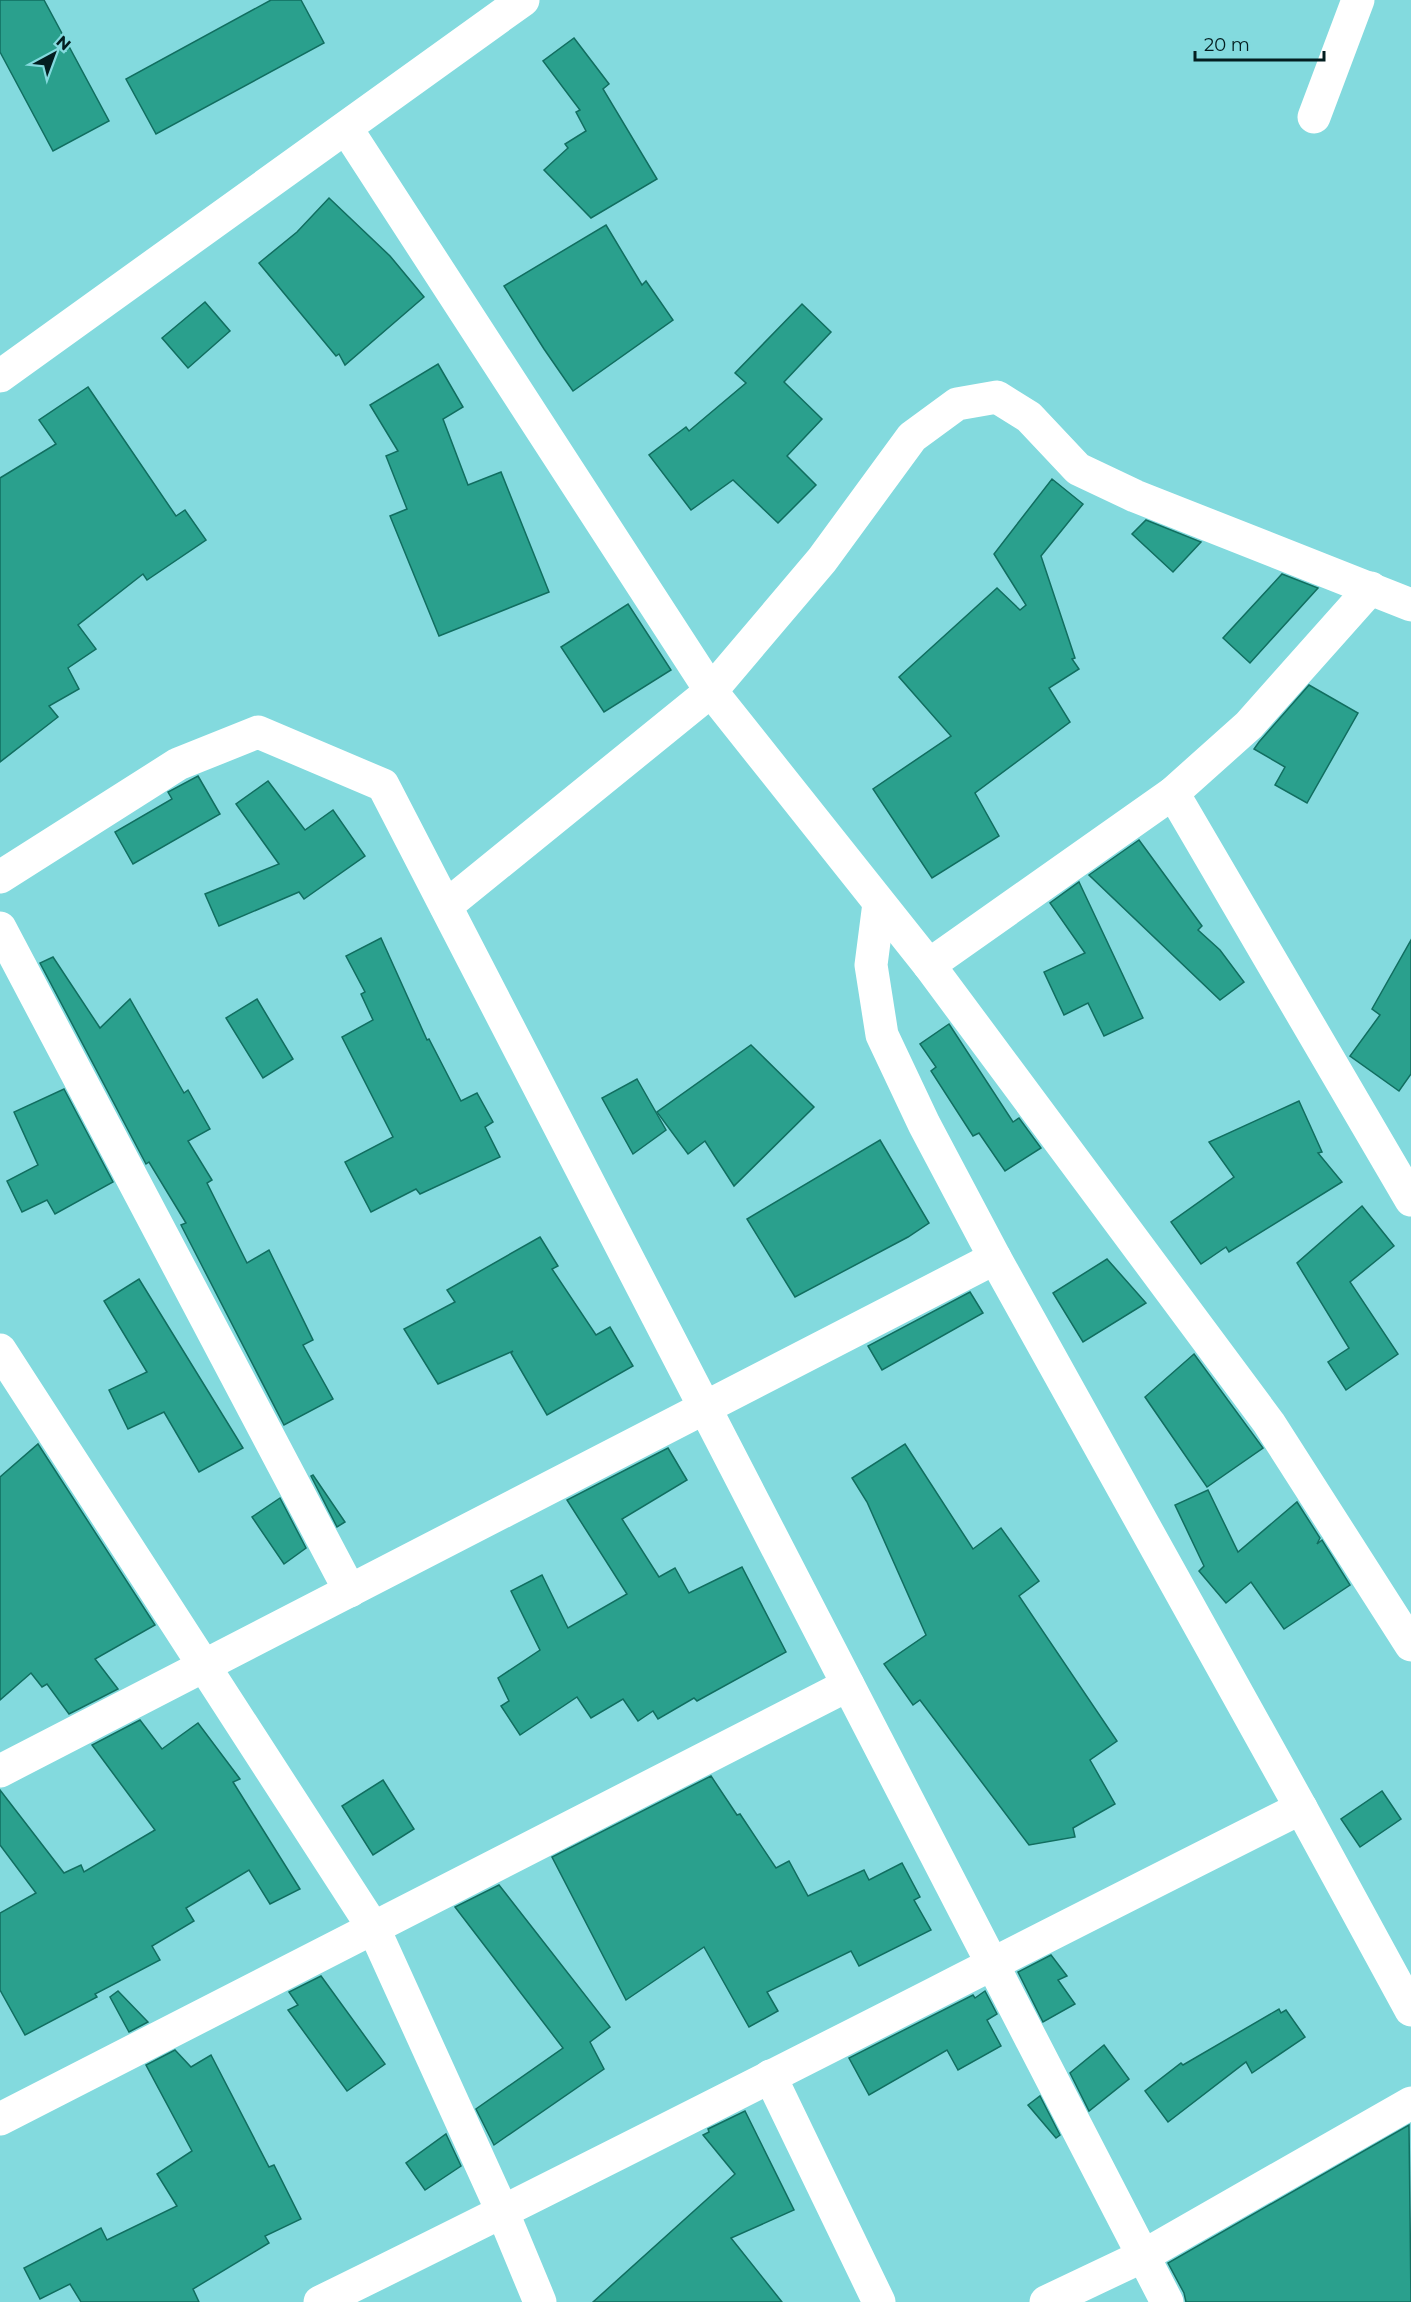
<svg xmlns="http://www.w3.org/2000/svg" width="1411" height="2302" viewBox="0 0 1411 2302" font-family="Montserrat,sans-serif">
  <style>
    .building { fill: #2aa08d; stroke: #116e60; stroke-width: 1.5 }
    .lines { fill: none; stroke-linecap: round; stroke-linejoin: round }
    .street { stroke: #fff; stroke-width: 33 }
    .secondary { stroke: #fff; stroke-width: 33 }
  </style>
  <rect width="100%" height="100%" fill="#83dade"/>
  <g class="building">
    <polygon points="0,0 44,0 109,121 53,151 0,52"/>
    <polygon points="271,0 301,0 324,43 156,134 126,79"/>
    <polygon points="574,38 609,84 603,89 657,179 591,218 544,170 568,148 565,144 586,131 576,112 580,110 543,61"/>
    <polygon points="329,198 390,256 424,297 345,365 339,354 336,356 259,263 297,232"/>
    <polygon points="606,225 642,285 646,281 673,320 573,391 544,349 504,286"/>
    <polygon points="205,302 230,331 188,368 162,338"/>
    <polygon points="802,304 831,332 784,382 822,419 787,456 816,485 778,523 733,480 691,510 649,455 686,427 689,431 746,383 735,373"/>
    <polygon points="438,364 463,407 443,419 468,485 501,472 549,592 439,636 390,516 407,509 386,456 398,451 370,405"/>
    <polygon points="88,387 176,516 185,510 206,540 147,580 143,574 78,625 96,649 68,668 79,689 49,706 58,717 0,762 0,478 56,444 39,420"/>
    <polygon points="1052,479 1083,504 1041,556 1075,658 1072,659 1079,669 1049,688 1070,722 975,793 999,836 932,878 873,789 951,736 899,677 997,588 1020,610 1026,605 994,554"/>
    <polygon points="1146,520 1201,542 1173,572 1132,534"/>
    <polygon points="1282,574 1318,588 1250,663 1223,638"/>
    <polygon points="628,604 671,670 604,712 561,647"/>
    <polygon points="1309,685 1358,713 1307,803 1275,785 1285,767 1254,749 1259,742"/>
    <polygon points="198,776 220,814 133,864 115,832 172,799 168,792"/>
    <polygon points="268,781 305,830 333,810 365,856 304,899 299,892 219,926 205,894 279,864 236,804"/>
    <polygon points="1139,840 1202,926 1198,930 1220,950 1244,982 1220,1000 1089,875"/>
    <polygon points="1079,882 1143,1018 1104,1036 1088,1003 1064,1015 1044,972 1085,953 1050,903"/>
    <polygon points="381,938 427,1040 429,1039 461,1101 477,1093 493,1122 485,1127 500,1157 420,1194 416,1189 371,1212 345,1162 393,1137 342,1037 373,1020 361,994 365,992 346,956"/>
    <polygon points="1411,940 1411,1074 1399,1091 1350,1056 1380,1015 1372,1009"/>
    <polygon points="53,957 100,1028 130,999 184,1093 188,1090 210,1129 188,1141 212,1180 207,1183 247,1263 269,1250 313,1340 303,1345 333,1399 284,1425 181,1225 186,1223 149,1162 146,1164 40,963"/>
    <polygon points="257,999 293,1059 263,1078 226,1018"/>
    <polygon points="949,1024 1013,1122 1019,1118 1041,1148 1005,1171 979,1133 973,1136 931,1071 936,1067 920,1044"/>
    <polygon points="751,1045 814,1107 734,1186 705,1141 688,1154 657,1112"/>
    <polygon points="637,1079 666,1130 633,1154 602,1098"/>
    <polygon points="64,1089 113,1182 55,1214 47,1200 22,1212 7,1181 38,1165 14,1112"/>
    <polygon points="1299,1101 1322,1152 1318,1153 1342,1182 1229,1252 1226,1247 1201,1264 1171,1222 1234,1177 1209,1142"/>
    <polygon points="880,1140 929,1223 908,1237 795,1297 747,1219"/>
    <polygon points="1362,1206 1394,1246 1350,1282 1398,1354 1346,1390 1328,1362 1349,1348 1297,1263"/>
    <polygon points="540,1237 558,1266 552,1269 596,1335 610,1327 633,1366 547,1415 511,1353 513,1351 438,1384 404,1329 455,1302 447,1290"/>
    <polygon points="1107,1259 1146,1303 1083,1342 1053,1293"/>
    <polygon points="139,1279 243,1448 199,1472 164,1412 128,1429 109,1390 147,1372 104,1301"/>
    <polygon points="970,1292 983,1313 882,1370 868,1346"/>
    <polygon points="1194,1354 1263,1448 1207,1487 1145,1397"/>
    <polygon points="38,1444 155,1625 95,1659 118,1689 69,1714 47,1684 42,1687 31,1673 0,1700 0,1477"/>
    <polygon points="905,1444 973,1549 1001,1528 1039,1581 1019,1596 1117,1741 1090,1760 1115,1804 1073,1828 1075,1837 1029,1845 920,1700 913,1705 884,1664 926,1635 867,1502 852,1478"/>
    <polygon points="668,1448 687,1480 622,1519 659,1577 675,1568 689,1593 742,1567 786,1652 697,1701 694,1698 658,1719 653,1711 638,1721 623,1699 591,1718 577,1697 520,1735 501,1706 509,1701 498,1678 540,1650 511,1591 542,1575 568,1628 627,1594 567,1500"/>
    <polygon points="313,1475 345,1522 337,1527 311,1476"/>
    <polygon points="1208,1490 1238,1552 1297,1502 1320,1538 1317,1544 1322,1540 1350,1585 1284,1629 1251,1582 1226,1603 1199,1571 1204,1566 1175,1505"/>
    <polygon points="280,1498 306,1548 284,1564 252,1517"/>
    <polygon points="140,1720 162,1749 198,1723 240,1779 233,1782 300,1889 270,1904 249,1870 186,1908 194,1921 152,1946 160,1960 95,1994 97,1997 25,2035 0,1990 0,1913 36,1893 0,1845 0,1790 64,1873 81,1865 84,1872 155,1830 92,1745"/>
    <polygon points="711,1776 737,1815 740,1814 776,1868 789,1861 808,1896 864,1870 869,1880 902,1863 920,1897 914,1900 931,1930 859,1966 851,1951 767,1992 778,2011 749,2027 704,1947 626,2000 552,1857"/>
    <polygon points="383,1780 414,1829 373,1855 342,1806"/>
    <polygon points="1382,1791 1401,1819 1360,1847 1341,1819"/>
    <polygon points="499,1885 610,2027 590,2042 604,2069 494,2145 476,2109 563,2048 455,1907"/>
    <polygon points="1051,1955 1067,1976 1058,1980 1075,2004 1043,2022 1018,1972"/>
    <polygon points="321,1976 385,2064 347,2091 288,2010 298,2005 289,1992"/>
    <polygon points="118,1991 148,2022 129,2032 110,1997"/>
    <polygon points="985,1991 997,2014 987,2020 1001,2046 958,2070 947,2050 869,2095 849,2058 973,1995 975,1998"/>
    <polygon points="1279,2009 1281,2013 1286,2010 1305,2037 1252,2073 1246,2062 1168,2122 1145,2091 1181,2063 1183,2065"/>
    <polygon points="1104,2045 1129,2079 1089,2111 1070,2073"/>
    <polygon points="175,2050 191,2067 211,2055 269,2167 274,2165 301,2219 265,2236 269,2243 193,2289 199,2302 81,2302 70,2284 40,2299 24,2268 101,2228 107,2240 177,2206 157,2174 192,2151 146,2065"/>
    <polygon points="1040,2096 1060,2135 1056,2138 1028,2105"/>
    <polygon points="745,2111 794,2210 731,2238 782,2302 593,2302 735,2174 703,2135 709,2132 708,2129"/>
    <polygon points="1409,2125 1411,2302 1186,2302 1184,2293 1168,2263"/>
    <polygon points="446,2134 461,2166 425,2190 406,2163"/>
  </g>
  <g class="lines">
    <g class="street">
      <polyline points="1314,117 1358,0"/>
      <polyline points="346,128 711,691 929,965 1269,1423 1411,1645"/>
      <polyline points="1173,793 1411,1200"/>
      <polyline points="0,877 178,764 258,732 383,785 1167,2302"/>
      <polyline points="879,903 871,965 882,1035 924,1124 995,1258 1301,1808 1411,2010"/>
      <polyline points="446,906 711,691 822,560 912,437 957,404 997,397 1029,417 1078,469 1135,496 1411,605"/>
      <polyline points="0,928 350,1591"/>
      <polyline points="929,965 1173,793 1249,725 1371,588"/>
      <polyline points="0,1350 374,1929 503,2213 540,2302"/>
      <polyline points="0,1771 995,1258"/>
      <polyline points="770,2076 879,2302"/>
      <polyline points="0,2119 848,1685"/>
      <path d="M320 2302C649 2141 974 1972 1301 1808"/>
      <polyline points="1046,2302 1143,2256 1411,2103"/>
    </g>
    <polyline class="secondary" points="0,376 523,0"/>
  </g>
  <g transform="translate(54 54) rotate(41)" stroke="#83dade" stroke-width="4.5" paint-order="stroke">
  <path d="M0-4.5L10 22L0 15L-10 22Z" fill="#031e20"/>
  <text y="-9" font-size="16" font-weight="bold" text-anchor="middle" fill="#031e20">N</text>
  </g>
  <path d="M1195 51v9h129v-9" fill="none" stroke="#031e20" stroke-width="3"/>
  <text x="1204" y="51" font-size="18" fill="#031e20" stroke="#83dade" stroke-width="4.5" paint-order="stroke">20 m</text>
</svg>
